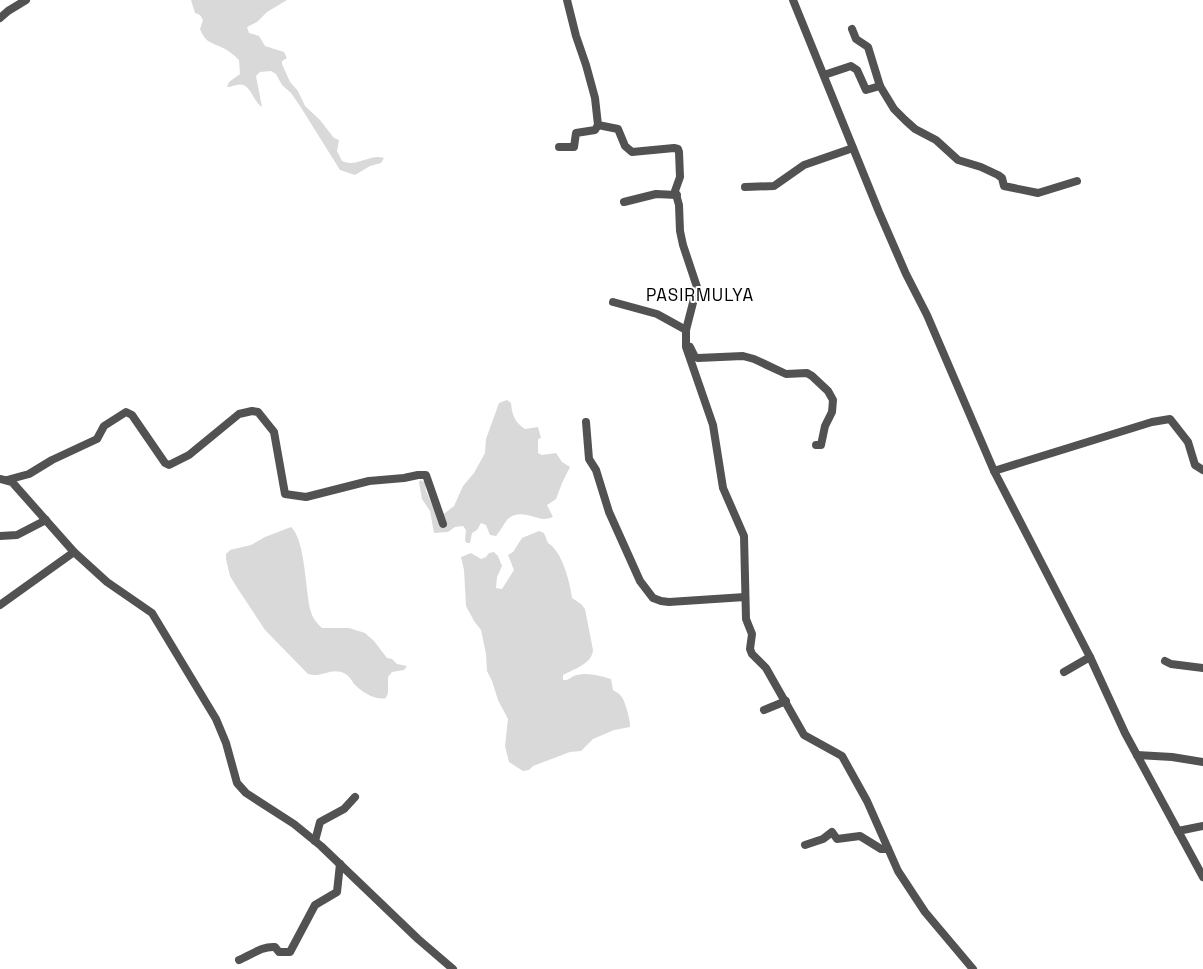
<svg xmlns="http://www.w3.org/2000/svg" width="1203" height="969" viewBox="0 0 1203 969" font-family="'Space Grotesk',sans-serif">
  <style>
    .green { fill: #d9d9d9 }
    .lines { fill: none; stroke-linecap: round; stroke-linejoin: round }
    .minor { stroke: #525252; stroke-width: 8 }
    .labels { text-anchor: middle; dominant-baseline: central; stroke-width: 4; stroke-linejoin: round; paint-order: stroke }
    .quarter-label { font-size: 17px; letter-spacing: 1px; fill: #000; stroke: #fff }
  </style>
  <rect width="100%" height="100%" fill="#fff"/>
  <g class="green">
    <path d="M191 0H287L267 12 257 22 247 27 249 33 259 36 265 46 284 52 287 58 282 61V64L290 82 298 91 305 106 320 120 334 138 339 140 337 151 342 161C357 168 370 153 384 158L381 163 370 166 355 175 340 170 300 106 291 93 282 85 276 74 271 71 260 72 256 76 262 107C254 102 251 87 243 85 238 83 232 87 227 87L229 82 240 74 239 60C234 55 228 50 221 47 209 42 205 41 200 29L203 20 200 15 195 13Z"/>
    <path d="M507 400 511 403C512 416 515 422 525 429L538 427 541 438 538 439V453L542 455 556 453 562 462 570 467 562 483 556 499 547 505 553 517C550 518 546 519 543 519 532 517 517 509 507 520 503 525 501 530 496 536L490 535 486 525 481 523 477 530 472 533 470 543H467L465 541 466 530 463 526 455 527 448 532 434 533 430 511 422 499 419 482 420 480 425 482 426 491 437 516 440 517 454 506 463 486 474 473 485 453 486 439 499 403Z"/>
    <path d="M291 527C306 541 305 592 311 612 313 619 317 623 322 628H349L365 633 374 641 387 658 392 659 397 664 407 666 404 670 392 672 388 677V693L386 698C376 701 362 692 355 685 352 682 351 678 347 675 333 665 322 679 308 674L265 630 236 586 230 576 226 559V554L230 550 251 545 265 537Z"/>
    <path d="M539 531 544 533 548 543C562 551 570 582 572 598L581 604 585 609 593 650C592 664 574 669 563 675V680C569 681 571 676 577 675 588 672 601 676 611 679L613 690C616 692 619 693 621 696 625 700 631 722 630 727L614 730 593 739 581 751 570 752 533 766 529 770 523 771 509 762 505 746 508 719 498 700 492 681 487 671 486 654 481 630 474 621 466 606 464 570 461 557 471 553 481 559 486 557 489 553 494 552 498 556 502 566 497 577 496 588 502 589 514 570 508 555 513 552 522 538Z"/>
  </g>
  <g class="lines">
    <g class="minor">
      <polyline points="567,0 576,36 586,65 595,98 598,125 618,129 625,146 632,152 674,148 678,149 679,152 680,177 675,191 679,205 680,231 683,245 697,287 686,330 686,347 713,425 723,488 744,536 746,619 752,634 750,649 752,654 766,668 804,735 842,756 867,801 898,871 925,912 973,969"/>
      <polyline points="793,0 879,212 906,274 927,315 994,471 1090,657 1125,733 1203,877"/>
      <polyline points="0,18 8,11 26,0"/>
      <polyline points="852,29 856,39 868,47 880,86 894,109 905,120 915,129 936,140 958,160 981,167 998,175 1002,178 1004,186 1038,193 1077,181"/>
      <polyline points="824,75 851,66 857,70 866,90 880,86"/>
      <polyline points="559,147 574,147 576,133 595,130 598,125"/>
      <polyline points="745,187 774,186 804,165 853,148"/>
      <polyline points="624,202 656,194 677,195"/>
      <polyline points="613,302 657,314 686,330"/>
      <polyline points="690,347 695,357 698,358 743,356 754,359 786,374 807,373 812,376 828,391 833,400 832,412 825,426 821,445 816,445"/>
      <polyline points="586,422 589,459 596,470 609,512 640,581 653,598 661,601 669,602 745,597"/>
      <polyline points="994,471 1152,422 1170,419 1188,442 1195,465 1203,470"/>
      <polyline points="0,479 12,482 74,552 107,582 152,613 216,719 226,743 237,783 246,793 294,824 321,846 418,939 453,969"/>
      <polyline points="7,480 29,474 52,460 97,439 104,426 126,412 132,415 165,463 169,465 189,455 239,414 252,411 258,412 274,432 285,494 306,497 369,481 404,478 418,475 426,475 443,524"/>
      <polyline points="0,536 17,535 46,520"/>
      <polyline points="0,605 74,552"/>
      <polyline points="1165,661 1171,664 1203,668"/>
      <polyline points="1064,672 1090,657"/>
      <polyline points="764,710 786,701"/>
      <polyline points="1137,755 1172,757 1203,762"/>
      <polyline points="1178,831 1203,826"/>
      <polyline points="315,841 320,822 344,809 355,797"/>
      <polyline points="805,845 823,839 832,832 837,839 860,836 881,849 888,849"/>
      <path d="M239 960C251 955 262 946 275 947L279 952H290L315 905 337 892 340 864"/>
    </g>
  </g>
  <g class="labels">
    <g class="quarter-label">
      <text x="700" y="295">PASIRMULYA</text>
    </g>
  </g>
</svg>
